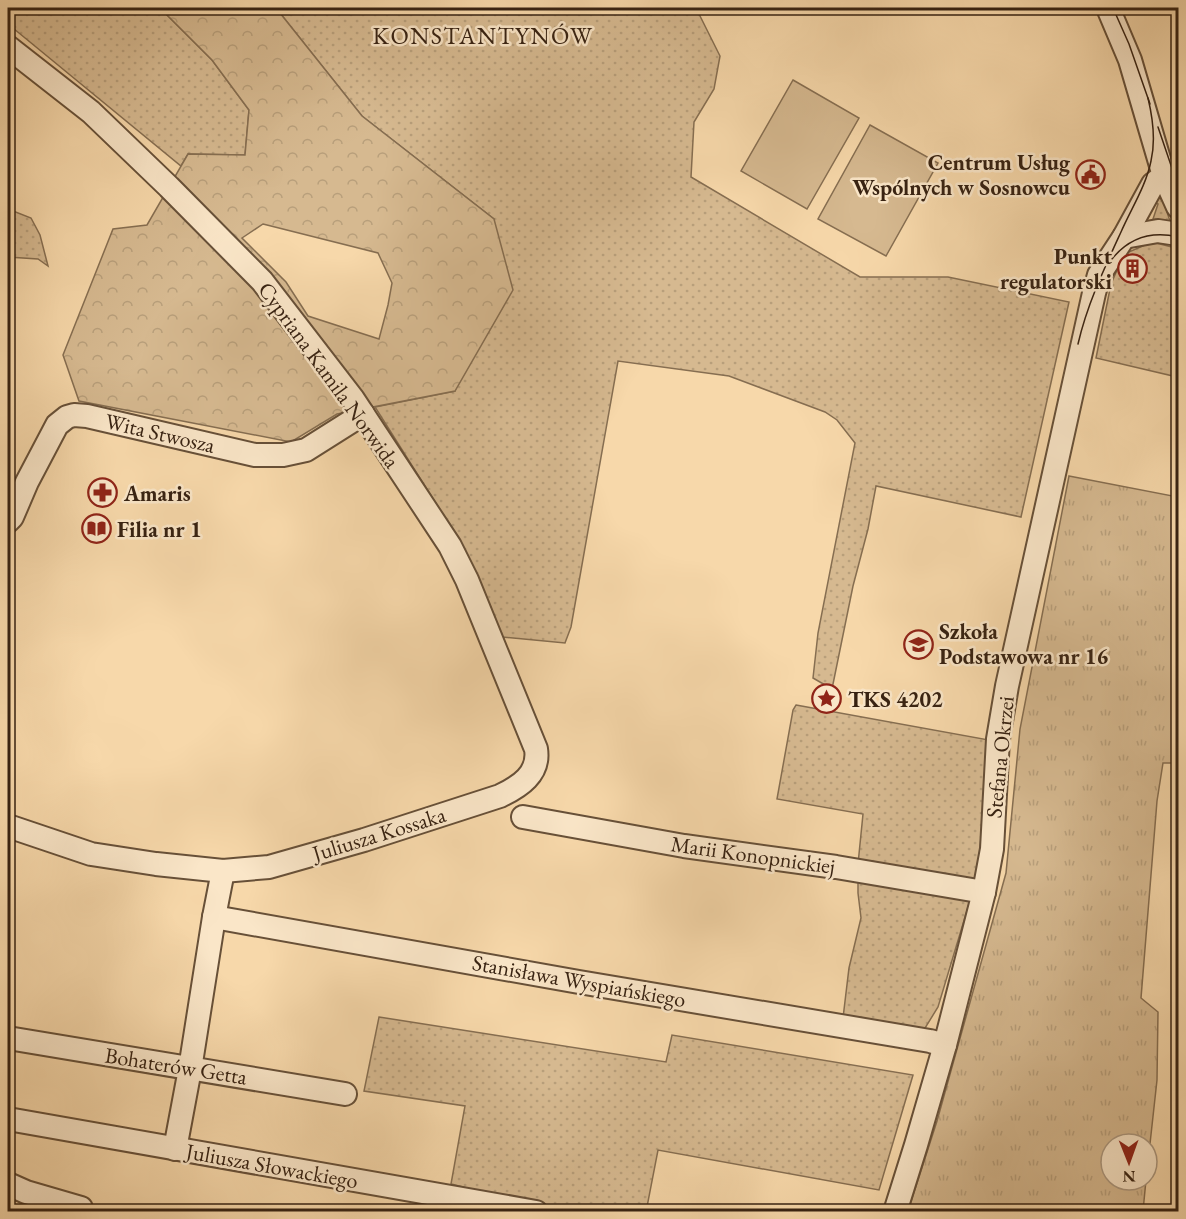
<svg xmlns="http://www.w3.org/2000/svg" width="1186" height="1219" viewBox="0 0 1186 1219" font-family="'EB Garamond',serif">
  <style>
    .grass { fill: url(#grass-dots); stroke: #866e51; stroke-width: 1.5 }
    .forest { fill: url(#forest-crowns); stroke: #866e51; stroke-width: 1.5; fill-rule: evenodd }
    .park { fill: url(#park-tufts); stroke: #866e51; stroke-width: 1.5 }
    .pitch { fill: #d6b990; stroke: #866e51; stroke-width: 1.5 }
    .lines { fill: none; stroke-linecap: round; stroke-linejoin: round }
    .minor-casing { stroke: #675038; stroke-width: 26 }
    .minor { stroke: #fae6c8; stroke-width: 22 }
    .tram { stroke: #372212; stroke-width: 1.5 }
    .labels { text-anchor: middle; dominant-baseline: central; stroke-width: 5; stroke-linejoin: round; paint-order: stroke }
    .poi-label { font-size: 22px; font-weight: bold; fill: #372212; stroke: #fae6c8; text-anchor: start }
    .street-label { font-size: 22px; fill: #372212; stroke: #fae6c8 }
    .neighbourhood-label { font-size: 24px; letter-spacing: 1.5px; fill: #372212; stroke: #fae6c8 }
  </style>
  <defs>
    <pattern id="grass-dots" width="8" height="8" patternUnits="userSpaceOnUse" patternTransform="scale(1.5)"><rect width="8" height="8" fill="#d6b990"/><path d="M2 2h.1M6 6h.1" fill="none" stroke="#b89f7b" stroke-width="1.8" stroke-linecap="round"/></pattern>
    <pattern id="forest-crowns" width="20" height="18" patternUnits="userSpaceOnUse" patternTransform="scale(1.5)"><rect width="20" height="18" fill="#d6b990"/><path d="M2 6a3 3 0 1 1 6 0M12 15a3 3 0 1 1 6 0" fill="none" stroke="#b89f7b"/></pattern>
    <pattern id="park-tufts" width="24" height="20" patternUnits="userSpaceOnUse" patternTransform="scale(1.5)"><rect width="24" height="20" fill="#d6b990"/><path d="M3 7l-1-3M5 7V3M7 7l1-3M15 17l-1-3M17 17v-4M19 17l1-3" fill="none" stroke="#b89f7b"/></pattern>
  </defs>
  <rect width="100%" height="100%" fill="#f7d8aa"/>
  <filter id="stains"><feTurbulence type="fractalNoise" baseFrequency=".00333" numOctaves="4"/><feColorMatrix values="0 0 0 0 .2 0 0 0 0 .09 0 0 0 0 .02 0 0 0 .5 -.17"/></filter>
  <radialGradient id="worn" r=".72"><stop offset=".6" stop-color="#630" stop-opacity="0"/><stop offset="1" stop-color="#630" stop-opacity=".3"/></radialGradient>
  <g class="grass">
    <polygon points="8,8 160,8 212,60 249,110 245,155 188,154 181,166 8,24"/>
    <polygon points="276,8 696,8 720,56 714,89 694,122 691,177 860,277 948,277 1069,302 1021,517 876,486 868,529 853,586 832,689 813,678 818,633 855,443 837,420 825,412 729,376 618,361 571,627 565,643 502,637 461,543 375,407 455,391 494,219 362,116"/>
    <polygon points="1157,197 1163,200 1170,221 1170,224 1152,222 1158,204 1152,202"/>
    <polygon points="8,209 31,218 40,235 48,266 38,259 8,257"/>
    <polygon points="1152,242 1176,248 1178,251 1178,267 1172,272 1178,283 1178,366 1175,366 1173,376 1096,358 1111,284 1124,254"/>
    <polygon points="796,705 989,740 978,874 938,1007 922,1033 843,1018 849,968 861,918 858,893 858,864 863,814 777,799 793,710"/>
    <polygon points="379,1017 666,1062 672,1035 913,1075 879,1190 658,1150 646,1212 467,1211 471,1189 451,1184 465,1106 364,1091"/>
  </g>
  <path class="forest" d="M160 8H276L362 116 494 219 513 290 455 391 337 414 291 442 79 401 63 355 113 229 147 225 188 154 245 155 249 110 212 60ZM263 224 378 253 392 283 388 305 379 339 308 316 286 282 242 238Z"/>
  <polygon class="park" points="1069,476 1178,497 1178,763 1163,763 1157,801 1141,998 1158,1012 1157,1080 1147,1171 1147,1144 1111,1144 1111,1180 1146,1180 1143,1211 908,1211 937,1121 1006,873 1020,729"/>
  <g class="pitch">
    <polygon points="793,80 859,118 807,209 741,171"/>
    <polygon points="870,125 938,163 886,256 818,219"/>
  </g>
  <g class="lines">
    <defs>
      <g id="minor">
        <polyline points="1108,8 1130,60 1164,176 1178,207"/>
        <path d="M8 47 91 112 169 187 262 281 353 399 450 546 467 580 536 749C540 774 519 787 500 796L364 840 269 867 223 871 156 864 91 854 8 826"/>
        <polyline points="1124,237 1158,231 1178,234"/>
        <polyline points="8,521 12,517 27,482 57,425 67,417 74,415 87,416 255,455 283,455 306,450 363,414"/>
        <polyline points="523,817 684,846 836,867 984,892"/>
        <polyline points="214,917 579,982 930,1041 945,1045"/>
        <polyline points="8,1038 345,1094"/>
        <polyline points="8,1119 536,1212"/>
        <polyline points="175,1149 190,1069 214,917 223,871"/>
        <polyline points="8,1184 26,1192 81,1208"/>
        <polyline points="895,1212 916,1145 945,1045 984,892 992,849 998,739 1007,686 1094,293 1099,275 1124,237 1153,184 1164,176"/>
      </g>
    </defs>
    <use href="#minor" class="minor-casing"/>
    <use href="#minor" class="minor"/>
    <g class="tram">
      <polyline points="1113,8 1129,44 1150,104"/>
      <polyline points="1158,127 1178,186"/>
      <path d="M1112 259C1129 238 1152 231 1178 237"/>
      <path d="M1078 344C1087 305 1104 269 1121 232 1131 209 1146 186 1151 161 1156 140 1153 119 1148 98"/>
    </g>
  </g>
  <defs>
    <symbol id="civic-ring" viewBox="-11 -11 22 22"><circle r="9.5" fill="#fae6c8" stroke="#8f2418" stroke-width="1.5"/><path d="M-.6-6.5H3V-4.5H.6V-3L4-1V1h2V6H-6V1h2V-1L-.6-3ZM-1.2 2.5V6h2.4V2.5Z" fill="#8f2418"/></symbol>
    <symbol id="building-ring" viewBox="-11 -11 22 22"><circle r="9.5" fill="#fae6c8" stroke="#8f2418" stroke-width="1.5"/><path d="M-4-6H4V6H1V3H-1V6H-4ZM-2.5-4.3h1.7v1.8h-1.7ZM.8-4.3h1.7v1.8H.8ZM-2.5-1h1.7V.8h-1.7ZM.8-1h1.7V.8H.8Z" fill="#8f2418"/></symbol>
    <symbol id="pharmacy-ring" viewBox="-11 -11 22 22"><circle r="9.5" fill="#fae6c8" stroke="#8f2418" stroke-width="1.5"/><path d="M-2-6h4v4h4v4h-4v4h-4v-4h-4v-4h4Z" fill="#8f2418"/></symbol>
    <symbol id="library-ring" viewBox="-11 -11 22 22"><circle r="9.5" fill="#fae6c8" stroke="#8f2418" stroke-width="1.5"/><path d="M-6-4Q-3-5.5-.7-3.5V5Q-3 3-6 4ZM6-4Q3-5.5 .7-3.5V5Q3 3 6 4Z" fill="#8f2418"/></symbol>
    <symbol id="school-ring" viewBox="-11 -11 22 22"><circle r="9.5" fill="#fae6c8" stroke="#8f2418" stroke-width="1.5"/><path d="M0-5L7-2L0 1L-7-2ZM-4 1L0 2.5L4 1V4Q0 6-4 4Z" fill="#8f2418"/></symbol>
    <symbol id="sight-ring" viewBox="-11 -11 22 22"><circle r="9.5" fill="#fae6c8" stroke="#8f2418" stroke-width="1.5"/><path d="M0-6L1.8-2.2L6-1.7L2.9 1.2L3.7 5.4L0 3.3L-3.7 5.4L-2.9 1.2L-6-1.7L-1.8-2.2Z" fill="#8f2418"/></symbol>
  </defs>
  <g fill-rule="evenodd">
    <use href="#civic-ring" x="1074" y="158" width="33" height="33"/>
    <use href="#building-ring" x="1116" y="252" width="33" height="33"/>
    <use href="#pharmacy-ring" x="86" y="476" width="33" height="33"/>
    <use href="#library-ring" x="80" y="512" width="33" height="33"/>
    <use href="#school-ring" x="902" y="628" width="33" height="33"/>
    <use href="#sight-ring" x="810" y="682" width="33" height="33"/>
  </g>
  <g class="labels">
    <g class="poi-label">
      <text x="1070" y="162" text-anchor="end">Centrum Usług<tspan x="1070" dy="25">Wspólnych w Sosnowcu</tspan></text>
      <text x="1112" y="256" text-anchor="end">Punkt<tspan x="1112" dy="25">regulatorski</tspan></text>
      <text x="124" y="493">Amaris</text>
      <text x="117" y="529">Filia nr 1</text>
      <text x="939" y="631">Szkoła<tspan x="939" dy="25">Podstawowa nr 16</tspan></text>
      <text x="848" y="699">TKS 4202</text>
    </g>
    <g class="street-label">
      <text transform="translate(329 375) rotate(54)">Cypriana Kamila Norwida</text>
      <text transform="translate(160 433) rotate(13)">Wita Stwosza</text>
      <text transform="translate(1000 757) rotate(-84)">Stefana Okrzei</text>
      <text transform="translate(379 834) rotate(-17)">Juliusza Kossaka</text>
      <text transform="translate(753 855) rotate(8)">Marii Konopnickiej</text>
      <text transform="translate(579 981) rotate(10)">Stanisława Wyspiańskiego</text>
      <text transform="translate(176 1066) rotate(9)">Bohaterów Getta</text>
      <text transform="translate(272 1166) rotate(10)">Juliusza Słowackiego</text>
    </g>
    <g class="neighbourhood-label">
      <text x="483" y="35">KONSTANTYNÓW</text>
    </g>
  </g>
  <rect width="1186" height="1219" fill="none" stroke="#f7d8aa" stroke-width="30"/>
  <rect x="9" y="9" width="1168" height="1201" fill="none" stroke="#372212" stroke-width="3"/>
  <rect x="15" y="15" width="1156" height="1189" fill="none" stroke="#372212" stroke-width="1.5"/>
  <g transform="translate(1129 1162) rotate(179)"><circle r="28" fill="#fae6c8" stroke="#ac987f" stroke-width="1.5"/>
  <path d="M0-4.5L10 22L0 15L-10 22Z" fill="#8f2418"/>
  <text y="-9" font-size="16" font-weight="bold" text-anchor="middle" fill="#372212">N</text>
  </g>
  <rect width="100%" height="100%" filter="url(#stains)"/>
  <rect width="100%" height="100%" fill="url(#worn)"/>
</svg>
